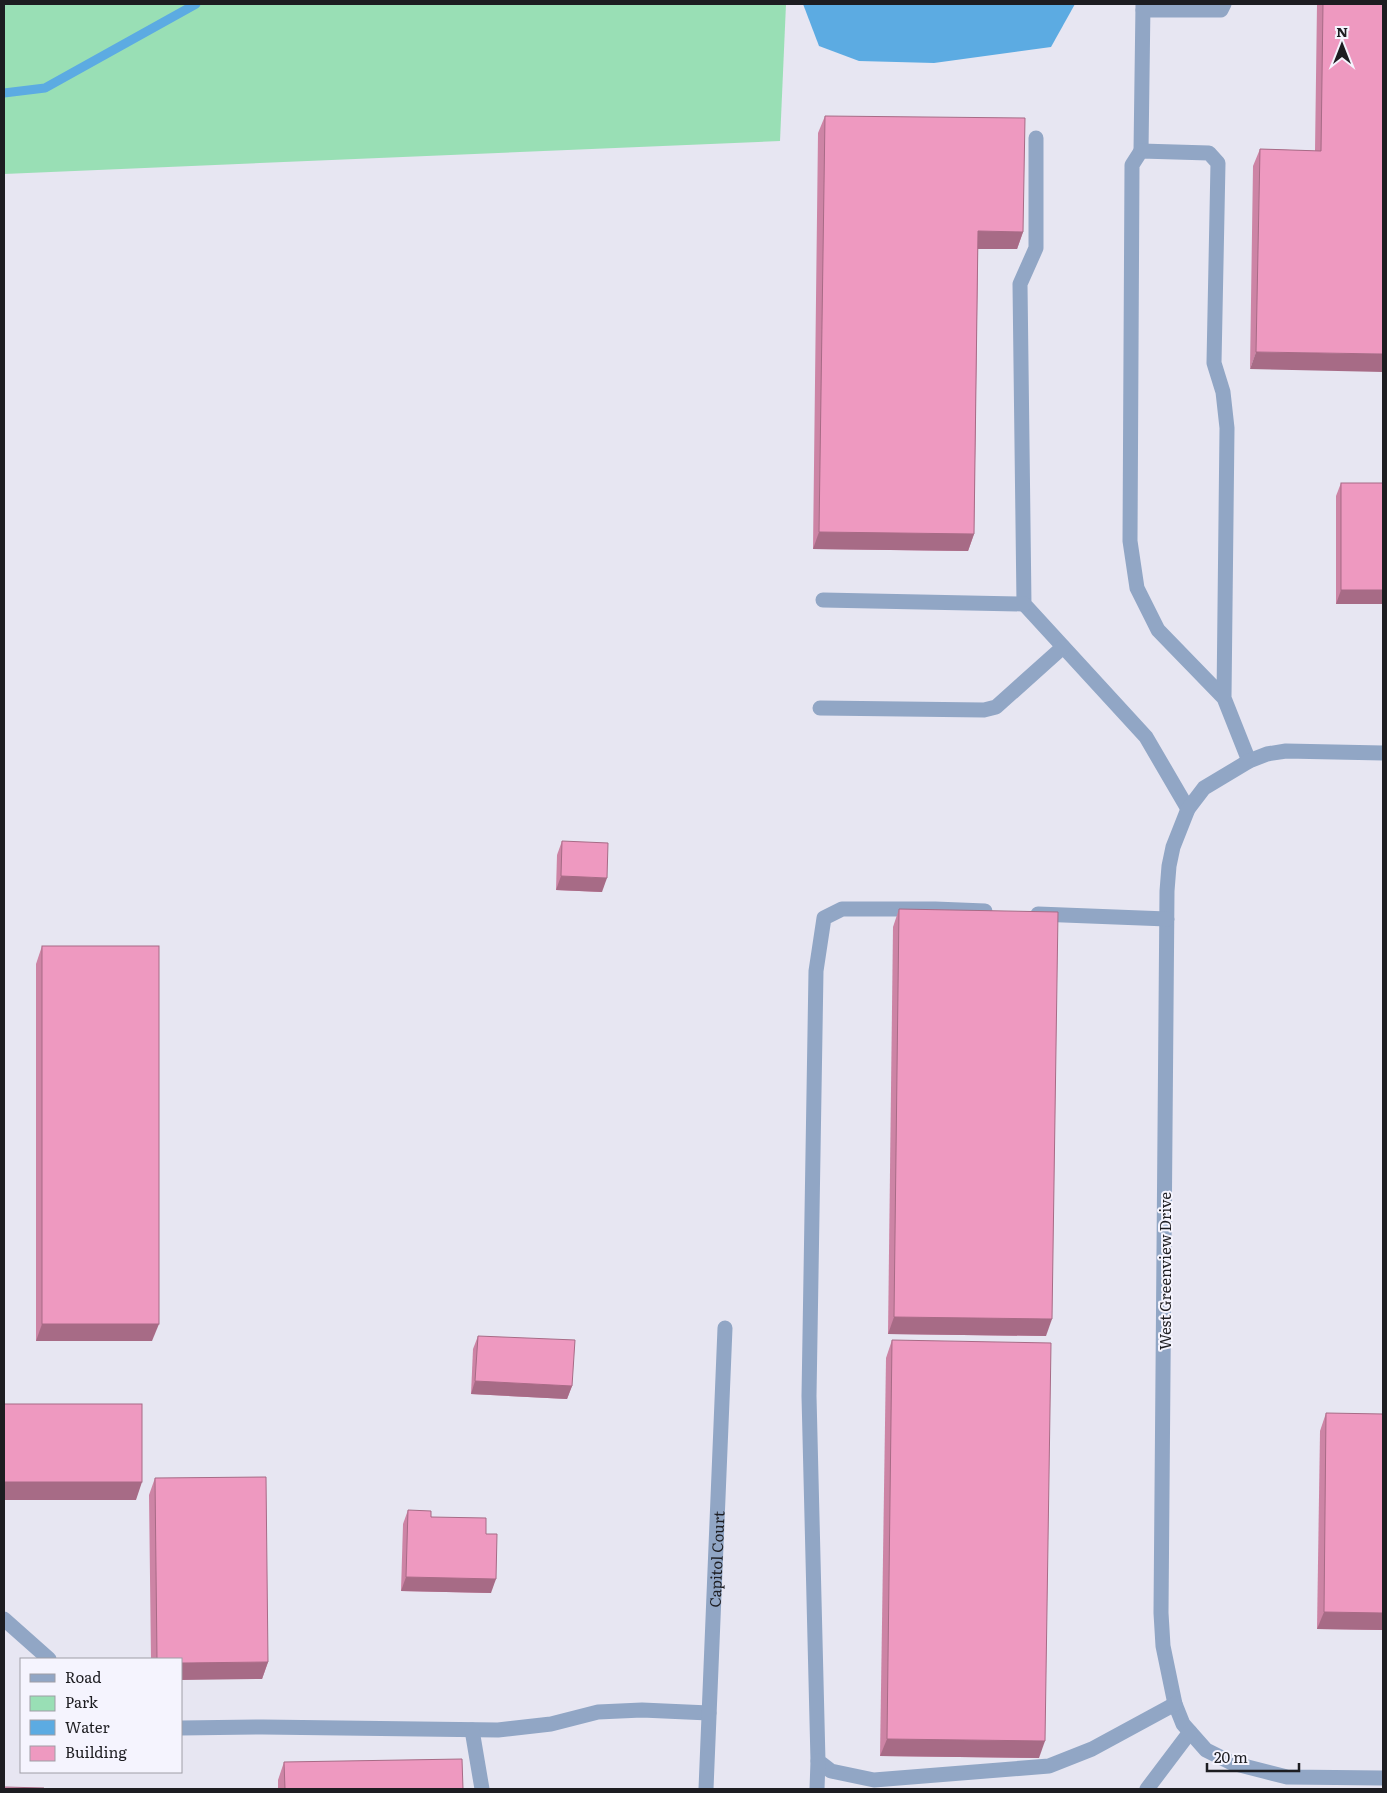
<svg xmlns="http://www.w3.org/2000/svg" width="1387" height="1793" viewBox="0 0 1387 1793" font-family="Literata,serif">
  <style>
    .green { fill: #99dfb5 }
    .water { fill: #5cabe2 }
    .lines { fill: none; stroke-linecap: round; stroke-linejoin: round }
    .stream { stroke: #5cabe2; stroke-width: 9 }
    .minor { stroke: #91a6c5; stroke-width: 15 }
    .wall { fill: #cd84a5 }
    .shaded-wall { fill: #a76b86 }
    .building { fill: #ee99c0; stroke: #a76b86 }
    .labels { text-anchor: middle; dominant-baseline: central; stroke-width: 4; stroke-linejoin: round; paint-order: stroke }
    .street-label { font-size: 15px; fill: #1d1d21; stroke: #f5f4fe }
  </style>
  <rect width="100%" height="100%" fill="#e7e6f2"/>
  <polygon class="green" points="4,4 786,4 780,141 4,174"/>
  <polygon class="water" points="803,4 1075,4 1051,47 934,63 859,61 819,46"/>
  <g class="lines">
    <polyline class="stream" points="4,93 45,88 196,4"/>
    <g class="minor">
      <polyline points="1143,10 1221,10 1224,4"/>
      <polyline points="1036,138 1036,248 1020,284 1024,604 1146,737 1188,809"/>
      <polyline points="1141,151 1143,4"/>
      <polyline points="823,600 1024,604"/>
      <polyline points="1224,698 1158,630 1137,588 1130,541 1132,165 1141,151 1209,153 1218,163 1214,363 1223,392 1227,428 1224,698 1249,761"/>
      <polyline points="820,708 984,710 996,707 1063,647"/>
      <polyline points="1383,753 1286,751 1267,754 1249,761 1204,788 1188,809 1173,847 1169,866 1167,891 1161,1613 1163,1646 1175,1704 1183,1724 1206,1750 1232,1763 1287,1777 1383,1778"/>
      <polyline points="985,911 935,909 842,909 824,918 816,971 809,1396 818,1761 831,1771 874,1780 1049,1766 1092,1749 1175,1704"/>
      <polyline points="1038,914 1167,919"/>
      <polyline points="4,1619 49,1659"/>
      <polyline points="181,1728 263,1727 498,1730 551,1724 598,1712 642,1710 709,1713"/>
      <polyline points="472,1730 482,1789"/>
      <path id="s1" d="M706 1789 725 1328"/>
      <polyline points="817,1789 818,1761"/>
      <polyline points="1147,1789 1190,1732"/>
    </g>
  </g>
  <g class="wall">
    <polygon points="1317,4 1383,4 1250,369 1253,166 1260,149 1315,151"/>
    <polygon points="825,116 1023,232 1017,249 978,249 974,534 968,551 813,549 818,133"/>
    <polygon points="1341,483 1383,604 1336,604 1336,496"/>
    <polygon points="562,841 602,892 556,890 557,855"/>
    <polygon points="899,909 1046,1336 888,1334 893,927"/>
    <polygon points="42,946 152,1341 36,1341 36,964"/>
    <polygon points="478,1336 572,1386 567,1399 471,1394 473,1349"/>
    <polygon points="892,1340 1039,1758 880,1756 886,1358"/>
    <polygon points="1326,1413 1383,1630 1317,1629 1320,1431"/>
    <polygon points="155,1478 268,1662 262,1679 181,1659 151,1659 149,1495"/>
    <polygon points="408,1510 431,1517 486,1534 491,1593 401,1591 403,1524"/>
    <polygon points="284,1762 463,1789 278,1789 278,1780"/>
  </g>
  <g class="shaded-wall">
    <polygon points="978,231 1023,232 1017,249 972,249"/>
    <polygon points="1256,352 1383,354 1383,372 1250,369"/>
    <polygon points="819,532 974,534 968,551 813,549"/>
    <polygon points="1341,590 1383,590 1383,604 1336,604"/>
    <polygon points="561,876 607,878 602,892 556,890"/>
    <polygon points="894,1317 1052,1319 1046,1336 888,1334"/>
    <polygon points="42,1324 159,1324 152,1341 36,1341"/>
    <polygon points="475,1381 572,1386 567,1399 471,1394"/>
    <polygon points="4,1482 142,1482 136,1500 4,1500"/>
    <polygon points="406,1577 496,1579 491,1593 401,1591"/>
    <polygon points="1324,1612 1383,1613 1383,1630 1317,1629"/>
    <polygon points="268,1662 262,1679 181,1680 181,1663"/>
    <polygon points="887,1739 1045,1741 1039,1758 880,1756"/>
  </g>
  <g class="building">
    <polygon points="1323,4 1383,4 1383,354 1256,352 1260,149 1321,151"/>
    <polygon points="825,116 1025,118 1023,232 978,231 974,534 819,532"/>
    <rect x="1341" y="483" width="42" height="107"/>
    <polygon points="562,841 608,843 607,878 561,876"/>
    <polygon points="899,909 1058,912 1052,1319 894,1317"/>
    <rect x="42" y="946" width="117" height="378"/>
    <polygon points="478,1336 575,1340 572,1386 475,1381"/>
    <polygon points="892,1340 1051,1343 1045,1741 887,1739"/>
    <rect x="4" y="1404" width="138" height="78"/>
    <polygon points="1326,1413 1383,1414 1383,1613 1324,1612"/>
    <polygon points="266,1477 268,1662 181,1663 181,1659 157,1659 155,1478"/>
    <polygon points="408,1510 431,1511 431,1517 486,1518 486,1534 497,1534 496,1579 406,1577"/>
    <polygon points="462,1759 463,1789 285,1789 284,1762"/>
    <polygon points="4,1787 44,1788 44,1789 4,1789"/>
  </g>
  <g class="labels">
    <g class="street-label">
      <text transform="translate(1164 1271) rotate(-90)">West Greenview Drive</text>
      <text stroke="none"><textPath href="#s1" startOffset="230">Capitol Court</textPath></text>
    </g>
  </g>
  <rect width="1387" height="1793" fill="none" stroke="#1d1d21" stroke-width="10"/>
  <rect x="20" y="1658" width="162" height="115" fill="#f5f4fe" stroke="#9f9ea6"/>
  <rect x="30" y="1674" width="25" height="8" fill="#91a6c5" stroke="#9f9ea6"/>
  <text x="65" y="1683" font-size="15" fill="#1d1d21">Road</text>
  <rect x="30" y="1696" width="25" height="15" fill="#99dfb5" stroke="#9f9ea6"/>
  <text x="65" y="1708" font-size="15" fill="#1d1d21">Park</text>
  <rect x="30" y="1720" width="25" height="15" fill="#5cabe2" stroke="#9f9ea6"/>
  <text x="65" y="1733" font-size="15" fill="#1d1d21">Water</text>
  <rect x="30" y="1746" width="25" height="15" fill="#ee99c0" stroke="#9f9ea6"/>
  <text x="65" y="1758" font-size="15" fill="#1d1d21">Building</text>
  <g transform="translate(1342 45)" stroke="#f5f4fe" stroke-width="4" paint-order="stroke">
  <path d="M0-4L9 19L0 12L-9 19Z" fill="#1d1d21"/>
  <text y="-8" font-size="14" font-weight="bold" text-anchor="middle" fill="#1d1d21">N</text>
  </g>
  <path d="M1207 1763v8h92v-8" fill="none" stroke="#1d1d21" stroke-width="2.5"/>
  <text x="1214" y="1763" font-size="15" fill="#1d1d21" stroke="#f5f4fe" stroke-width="4" paint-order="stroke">20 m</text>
</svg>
